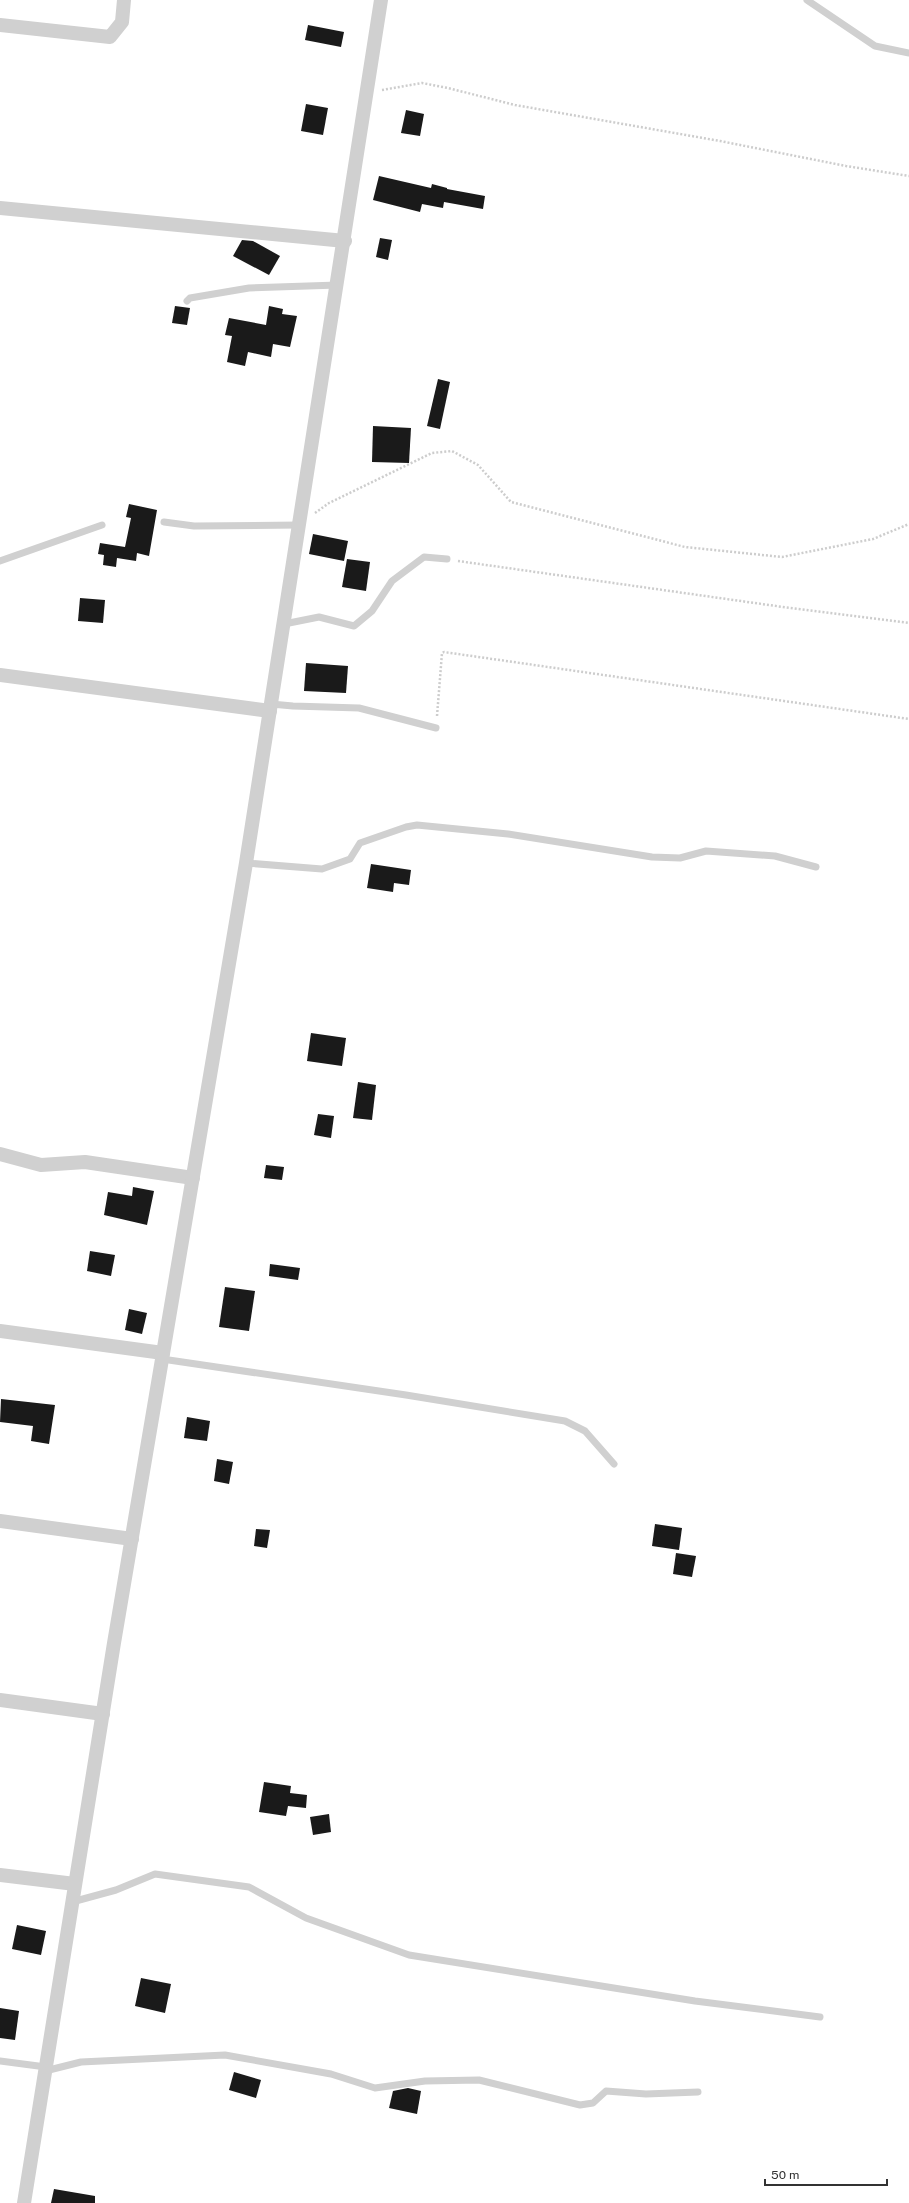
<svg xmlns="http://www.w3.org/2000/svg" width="909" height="2203" viewBox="0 0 909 2203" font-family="'Public Sans',sans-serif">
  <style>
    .building { fill: #1a1a1a }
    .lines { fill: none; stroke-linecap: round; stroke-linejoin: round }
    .path { stroke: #cdcdcd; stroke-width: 2.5; stroke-dasharray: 2 2; stroke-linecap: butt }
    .lane { stroke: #d0d0d0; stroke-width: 7 }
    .street { stroke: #d0d0d0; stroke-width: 14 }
  </style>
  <rect width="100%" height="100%" fill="#fff"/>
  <g class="building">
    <polygon points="308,25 344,32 341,47 305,40"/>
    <polygon points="306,104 328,108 323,135 301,131"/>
    <polygon points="406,110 424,114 420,136 401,133"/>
    <polygon points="379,176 431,188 432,184 447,188 447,189 485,196 483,209 444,202 443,208 422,204 420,212 373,200"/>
    <polygon points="380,238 392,240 388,260 376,257"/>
    <polygon points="242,240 253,241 280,256 269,275 233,256"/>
    <polygon points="175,306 190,308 187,325 172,323"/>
    <polygon points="269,306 283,309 282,314 297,316 290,347 273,344 271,357 248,352 245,366 227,362 232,336 225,335 229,318 266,325"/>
    <polygon points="438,379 450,382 440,429 427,426"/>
    <polygon points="373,426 411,428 409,463 372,462"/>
    <polygon points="129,504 157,510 149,556 137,553 136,561 117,558 116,567 103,565 104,555 98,554 100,543 125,547 131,518 126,517"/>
    <polygon points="313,534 348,541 344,561 309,554"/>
    <polygon points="347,559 370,562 366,591 342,587"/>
    <polygon points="80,598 105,600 103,623 78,621"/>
    <polygon points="306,663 348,666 346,693 304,691"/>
    <polygon points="371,864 411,870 409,885 394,883 393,892 367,888"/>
    <polygon points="311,1033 346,1038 342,1066 307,1061"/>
    <polygon points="358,1082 376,1085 372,1120 353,1118"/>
    <polygon points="318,1114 334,1116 331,1138 314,1135"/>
    <polygon points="266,1165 284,1167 282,1180 264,1178"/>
    <polygon points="133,1187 154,1191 147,1225 104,1215 108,1192 132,1196"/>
    <polygon points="90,1251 115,1255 111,1276 87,1271"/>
    <polygon points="270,1264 300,1268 298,1280 269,1276"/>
    <polygon points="225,1287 255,1291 249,1331 219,1327"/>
    <polygon points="129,1309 147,1313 142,1334 125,1330"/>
    <polygon points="1,1399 55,1405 49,1444 31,1441 33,1426 0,1422"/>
    <polygon points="187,1417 210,1421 207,1441 184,1438"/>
    <polygon points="217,1459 233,1462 229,1484 214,1481"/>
    <polygon points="655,1524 682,1528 679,1550 652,1546"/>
    <polygon points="256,1529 270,1530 267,1548 254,1546"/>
    <polygon points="676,1553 696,1556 692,1577 673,1574"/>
    <polygon points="264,1782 291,1786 290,1793 307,1795 306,1808 288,1806 286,1816 259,1812"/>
    <polygon points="329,1814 331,1832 313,1835 310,1817"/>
    <polygon points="17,1925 46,1931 41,1955 12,1949"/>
    <polygon points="141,1978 171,1984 165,2013 135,2006"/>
    <polygon points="0,2008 19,2011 15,2040 0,2038"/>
    <polygon points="234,2072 261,2080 256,2098 229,2090"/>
    <polygon points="408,2088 421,2091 417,2114 389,2108 393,2091"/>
    <polygon points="54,2189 95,2196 95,2203 51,2203"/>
  </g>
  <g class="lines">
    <g class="path">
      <polyline points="382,90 422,83 448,88 515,105 720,141 846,166 909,176"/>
      <polyline points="315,513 329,503 432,453 452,451 478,465 511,502 685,547 782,557 873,539 909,524"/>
      <polyline points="458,561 783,607 909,623"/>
      <polyline points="437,716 442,653 444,652 909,719"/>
    </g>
    <g class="lane">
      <polyline points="807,0 875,46 909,53"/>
      <polyline points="187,301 190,298 249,288 338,285"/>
      <polyline points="164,522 194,526 300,525"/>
      <polyline points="0,561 102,525"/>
      <polyline points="284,624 319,617 354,626 372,611 392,581 424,557 447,559"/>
      <polyline points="271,704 293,706 359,708 436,728"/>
      <polyline points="246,863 322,869 350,859 360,843 406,827 417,825 508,834 652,857 680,858 706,851 775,856 816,867"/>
      <polyline points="162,1359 406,1395 565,1421 585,1431 614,1464"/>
      <polyline points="72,1902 116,1890 155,1874 249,1887 306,1918 409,1955 695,2001 820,2017"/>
      <polyline points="0,2061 46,2067"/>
      <polyline points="45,2071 81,2062 225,2055 331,2074 375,2088 425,2081 479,2080 580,2105 593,2103 606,2091 646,2094 698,2092"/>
    </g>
    <g class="street">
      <polyline points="0,25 110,37 122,22 124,0"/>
      <polyline points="0,208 345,241"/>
      <polyline points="0,675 270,711"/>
      <polyline points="0,1154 41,1165 85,1162 193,1178"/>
      <polyline points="0,1331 163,1353"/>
      <polyline points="0,1521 132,1539"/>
      <polyline points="0,1700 103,1714"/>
      <polyline points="0,1875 75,1884"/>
      <polyline points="24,2203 114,1643 246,863 381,0"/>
    </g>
  </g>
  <path d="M765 2179v6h122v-6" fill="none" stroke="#333333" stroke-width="2"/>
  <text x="771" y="2179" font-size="12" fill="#333333" stroke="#ffffff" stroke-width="3" paint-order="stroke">50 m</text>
</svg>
